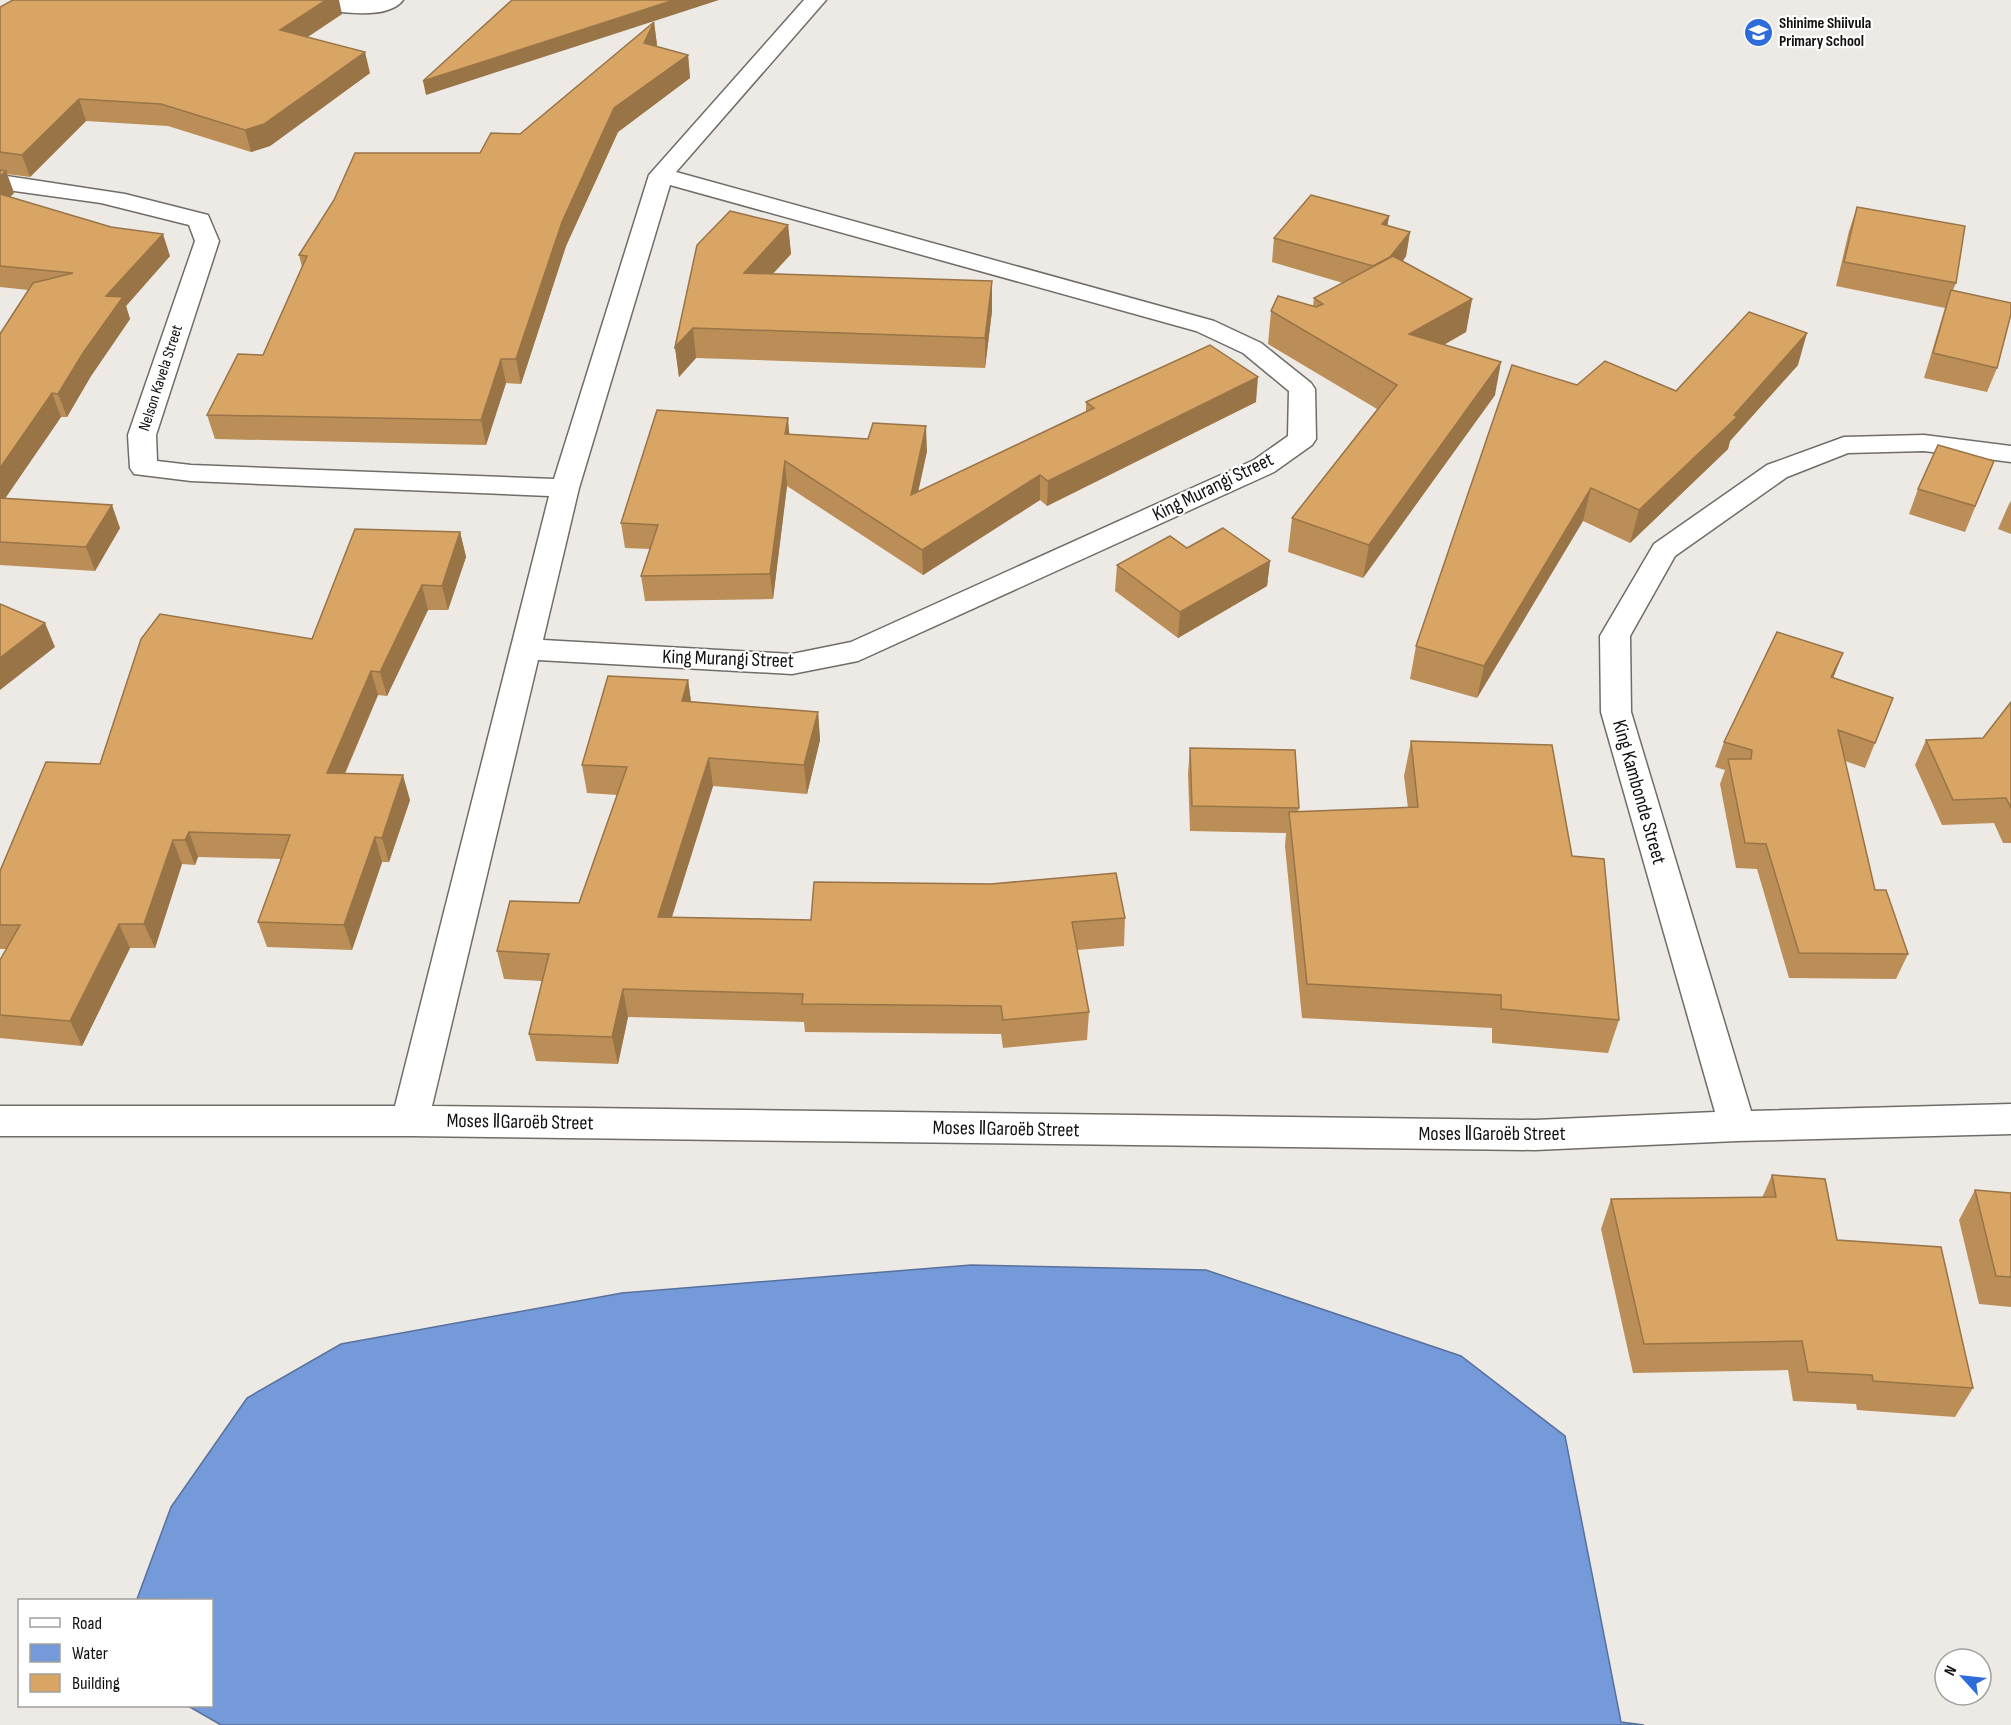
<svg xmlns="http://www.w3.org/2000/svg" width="2011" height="1725" viewBox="0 0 2011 1725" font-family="'Sofia Sans Condensed',sans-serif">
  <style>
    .water { fill: #759ad9; stroke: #57719c; stroke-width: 1.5 }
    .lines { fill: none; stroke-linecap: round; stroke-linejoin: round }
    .minor-casing { stroke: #706d69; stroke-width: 3 }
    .minor { fill: #fff; fill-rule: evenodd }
    .wall { fill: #bb8e57 }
    .shaded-wall { fill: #987447 }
    .building { fill: #d9a565; stroke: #987447; stroke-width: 1.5 }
    .labels { text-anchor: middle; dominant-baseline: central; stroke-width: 4.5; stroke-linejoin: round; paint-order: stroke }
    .far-poi-label { font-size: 16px; font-weight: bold; fill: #12110f; stroke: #fff; text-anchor: start }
    .far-street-label { font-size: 16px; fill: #12110f; stroke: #fff }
    .street-label { font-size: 20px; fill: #12110f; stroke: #fff }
  </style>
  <rect width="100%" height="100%" fill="#ede9e5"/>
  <polygon class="water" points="971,1265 1206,1270 1461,1356 1565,1436 1621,1722 1644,1725 221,1725 188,1706 212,1706 212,1600 137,1599 171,1507 247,1398 341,1344 622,1293"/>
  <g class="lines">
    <defs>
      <g id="minor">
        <path d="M297 0H403C387 22 330 11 308 6L301 4Z"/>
        <path d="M804 0H826L676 172 1214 321 1261 343 1311 383 1315 389 1316 439 1312 445 1274 472 858 661 792 674 538 660 432 1106 1535 1120 1715 1112 1601 712 1600 636 1654 544 1767 465 1844 437 1924 435 2011 446V462L1924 451 1848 453 1787 477 1675 556 1630 636 1631 712 1751 1111 2011 1104V1134L1737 1141 1535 1150 410 1136H0V1106H395L549 496 191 481 134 474 130 468 128 435 195 241 189 225 101 203 0 189V175L125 194 208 215 219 241 156 435 157 461 191 465 554 479 649 175ZM670 185 1196 331 1243 353 1289 391 1288 436 1254 460 851 642 792 654 543 640 579 488Z"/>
      </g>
    </defs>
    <use href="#minor" class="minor-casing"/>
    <use href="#minor" class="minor"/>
  </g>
  <g class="wall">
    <polygon points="0,7 342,14 308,37 370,73 270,146 251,152 168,126 86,121 30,177 7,174 14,193 10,197 170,256 126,306 130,319 91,376 67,417 61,417 5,498 120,528 95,571 0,565 0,334 28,290 0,287"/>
    <polygon points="654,22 657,45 656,46 688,55 690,78 618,132 566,246 521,384 506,383 486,445 215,439 207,415 263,355 302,267 299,255 480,153 520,134"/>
    <polygon points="1857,207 1956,283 1953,290 1997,368 1987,392 1924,378 1945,308 1836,286 1849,231"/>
    <polygon points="1389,216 1387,226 1410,232 1406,256 1403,261 1472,299 1466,332 1444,345 1495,395 1363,578 1288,552 1292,518 1377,409 1268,344 1271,311 1313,306 1314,298 1343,283 1272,262 1274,238"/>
    <polygon points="788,225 791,254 772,274 992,311 985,368 696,358 679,377 675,347"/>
    <polygon points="1798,365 1730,441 1728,449 1630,543 1583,521 1477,698 1410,679 1416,646 1676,391"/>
    <polygon points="1086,402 1256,402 1047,506 1040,500 923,575 787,486 773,599 645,601 641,576 650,549 625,548 621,523 789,435 927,451 918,492 1086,412"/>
    <polygon points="1994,461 1965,532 1909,514 1918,489"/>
    <polygon points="2011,501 2011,534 1998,529 2009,504"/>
    <polygon points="460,532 466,557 448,610 428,610 387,696 378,695 345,774 410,800 389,862 382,862 352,950 267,947 258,922 281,859 198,857 195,865 182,864 155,948 130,948 82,1046 0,1038 0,960 6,949 0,949 0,871 100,764 312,639"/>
    <polygon points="1270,561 1267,586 1178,638 1115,591 1117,565"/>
    <polygon points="1843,653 1833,678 1893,698 1865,768 1845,761 1875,890 1908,954 1896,979 1789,978 1757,869 1736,868 1720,784 1725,770 1715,767 1724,742"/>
    <polygon points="688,680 691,702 818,712 820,740 807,794 713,786 672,917 811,920 1125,918 1124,946 1077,950 1089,1012 1087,1040 1003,1048 1001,1034 805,1032 804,1022 628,1017 618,1064 536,1061 529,1034 542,981 504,979 497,951 579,903 617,795 587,793 582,765"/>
    <polygon points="2011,702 2011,843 2003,843 1994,823 1942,825 1915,765 1926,740 1983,738"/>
    <polygon points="1411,741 1572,856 1619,1020 1608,1053 1492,1043 1492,1028 1302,1018 1285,846 1286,833 1190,831 1188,774 1190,748 1299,808 1298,812 1408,808 1404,776"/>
    <polygon points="1772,1175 1837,1240 1973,1388 1955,1417 1857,1410 1856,1404 1793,1401 1788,1370 1633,1373 1601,1229 1611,1199 1762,1198"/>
    <polygon points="1975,1190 2011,1193 2011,1307 1979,1304 1959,1220"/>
  </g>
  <g class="shaded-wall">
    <polygon points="326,0 339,0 342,14 286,51 280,30"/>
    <polygon points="674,0 719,0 426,95 423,81"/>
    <polygon points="654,22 657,45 647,66 644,43"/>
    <polygon points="365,52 370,73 270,146 251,152 245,130"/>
    <polygon points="688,55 690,78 618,132 566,246 521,384 516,359 562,222 614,108"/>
    <polygon points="79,99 86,121 30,177 22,155"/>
    <polygon points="6,171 14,193 0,207 0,176"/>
    <polygon points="1389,216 1385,241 1382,224"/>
    <polygon points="788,225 791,254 747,302 744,273"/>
    <polygon points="1410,232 1406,256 1378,293 1381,268"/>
    <polygon points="163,234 170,256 126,306 130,319 91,376 67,417 58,394 106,296"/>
    <polygon points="992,281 992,311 985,368 985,338"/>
    <polygon points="1472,299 1466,332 1404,367 1409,334"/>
    <polygon points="693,328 696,358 679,377 675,347"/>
    <polygon points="1807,333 1798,365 1730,441 1728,449 1630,543 1639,510 1734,415"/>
    <polygon points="501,359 506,383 486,445 481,420"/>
    <polygon points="1501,362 1495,395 1363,578 1369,545"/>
    <polygon points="1258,377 1256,402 1047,506 1048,481"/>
    <polygon points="52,393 61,417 0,506 0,468"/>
    <polygon points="788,418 790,443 785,434"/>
    <polygon points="926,426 927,451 912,520 911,495"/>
    <polygon points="785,461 787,486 773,599 770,574"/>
    <polygon points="1040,475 1040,500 923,575 922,550"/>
    <polygon points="1591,488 1583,521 1477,698 1484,666"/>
    <polygon points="112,505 120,528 95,571 86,547"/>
    <polygon points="460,532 466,557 448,610 442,586"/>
    <polygon points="1270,561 1267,586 1178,638 1180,612"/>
    <polygon points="422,585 428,610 387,696 380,672"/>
    <polygon points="45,623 55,647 0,690 0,658"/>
    <polygon points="1843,653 1833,678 1831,677"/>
    <polygon points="371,671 378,695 334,798 327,773"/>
    <polygon points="688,680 692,709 682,701"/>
    <polygon points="818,712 820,740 807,794 804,765"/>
    <polygon points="709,758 713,786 663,945 658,917"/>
    <polygon points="403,775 410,800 389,862 382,838"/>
    <polygon points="189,832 198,857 195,865 185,840"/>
    <polygon points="375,837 382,862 352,950 344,925"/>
    <polygon points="173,840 182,864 155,948 144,924"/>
    <polygon points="119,924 130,948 82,1046 70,1021"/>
    <polygon points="623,989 628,1017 618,1064 612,1037"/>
  </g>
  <g class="building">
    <polygon points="13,0 326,0 280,30 365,52 264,124 245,130 161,104 79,99 22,155 0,152 0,7"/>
    <polygon points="512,0 674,0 423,81"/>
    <polygon points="654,22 644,43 688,55 614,108 562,222 516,359 501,359 481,420 207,415 238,354 263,355 307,256 299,255 334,200 355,153 480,153 491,133 520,134"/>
    <polygon points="0,170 6,171 0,176"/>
    <polygon points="0,194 111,227 163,234 106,296 123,297 83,353 58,394 52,393 0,468 0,334 33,283 73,273 0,266"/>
    <polygon points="1311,195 1389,216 1382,224 1410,232 1390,257 1373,266 1274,238"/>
    <polygon points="1857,207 1965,226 1956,283 1844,262"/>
    <polygon points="730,211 788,225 744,273 992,281 985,338 693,328 675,347 697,245"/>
    <polygon points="1393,256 1472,299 1409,334 1501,362 1369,545 1292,518 1397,385 1271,311 1278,296 1316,307 1323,304 1314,298"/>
    <polygon points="1951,290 2011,303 2011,314 1997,368 1933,353"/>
    <polygon points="1749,312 1807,333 1734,415 1737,417 1639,510 1591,488 1484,666 1416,646 1512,365 1577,385 1605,361 1676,391"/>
    <polygon points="1210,345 1258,377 1048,481 1040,475 922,550 785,461 770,574 641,576 658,525 621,523 657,410 788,418 785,434 868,439 873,423 926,426 911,495 1094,408 1086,402"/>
    <polygon points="1938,445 1994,461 1975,506 1918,489"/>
    <polygon points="0,498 112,505 86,547 0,542"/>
    <polygon points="1223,528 1270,561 1180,612 1117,565 1170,536 1187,548"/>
    <polygon points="355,529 460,532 442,586 422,585 380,672 371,671 327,773 403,775 382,838 375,837 344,925 258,922 290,835 189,832 185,840 173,840 144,924 119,924 70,1021 0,1015 0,960 20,925 0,925 0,871 46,762 100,764 141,639 160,614 312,639"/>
    <polygon points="0,604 45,623 0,658"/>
    <polygon points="1777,632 1843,653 1831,677 1893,698 1875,743 1838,730 1875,890 1886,890 1908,954 1799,953 1766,844 1745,843 1728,759 1751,759 1752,750 1724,742"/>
    <polygon points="608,676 688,680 682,701 818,712 804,765 709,758 658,917 811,920 814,882 991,884 1116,873 1125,918 1072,922 1089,1012 1003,1020 1001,1006 802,1004 803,994 623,989 612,1037 529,1034 549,954 497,951 510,901 579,903 627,767 582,765"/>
    <polygon points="2011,702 2011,808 2006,798 1953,800 1926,740 1983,738"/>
    <polygon points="1411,741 1552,745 1572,856 1604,859 1619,1020 1501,1009 1501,995 1307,984 1289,812 1418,807"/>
    <polygon points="1190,748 1295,750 1299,808 1192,806"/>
    <polygon points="1772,1175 1825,1179 1837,1240 1941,1247 1973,1388 1873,1381 1872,1375 1808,1372 1802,1341 1644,1344 1611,1199 1776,1197"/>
    <polygon points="1975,1190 2011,1193 2011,1277 1996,1276"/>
  </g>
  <defs>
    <symbol id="school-disc" viewBox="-11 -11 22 22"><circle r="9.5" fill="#2e6cd9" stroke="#fff"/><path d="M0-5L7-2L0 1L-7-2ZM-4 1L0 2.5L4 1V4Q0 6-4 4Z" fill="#fff"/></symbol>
  </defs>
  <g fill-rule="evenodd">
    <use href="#school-disc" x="1742" y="16" width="33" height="33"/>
  </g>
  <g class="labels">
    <g class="far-poi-label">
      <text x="1779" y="23">Shinime Shiivula<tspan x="1779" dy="18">Primary School</tspan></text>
    </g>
    <g class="far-street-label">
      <text transform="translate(161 378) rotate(-72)">Nelson Kavela Street</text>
    </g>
    <g class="street-label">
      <text transform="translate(1213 487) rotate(-26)">King Murangi Street</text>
      <text transform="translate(728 659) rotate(2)">King Murangi Street</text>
      <text transform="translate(1639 792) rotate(74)">King Kambonde Street</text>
      <text transform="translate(520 1122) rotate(1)">Moses ǁGaroëb Street</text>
      <text transform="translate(1006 1129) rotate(1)">Moses ǁGaroëb Street</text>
      <text x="1492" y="1134">Moses ǁGaroëb Street</text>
    </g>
  </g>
  <rect x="18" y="1599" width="195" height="108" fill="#ffffff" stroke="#a0a09f" stroke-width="1.5"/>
  <rect x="30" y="1618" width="30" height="9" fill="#ffffff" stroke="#a0a09f" stroke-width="1.5"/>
  <text x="72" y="1629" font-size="18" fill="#12110f">Road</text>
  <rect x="30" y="1644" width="30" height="18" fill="#759ad9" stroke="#a0a09f" stroke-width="1.5"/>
  <text x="72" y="1659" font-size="18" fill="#12110f">Water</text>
  <rect x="30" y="1674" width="30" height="18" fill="#d9a565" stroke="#a0a09f" stroke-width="1.5"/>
  <text x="72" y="1689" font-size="18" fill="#12110f">Building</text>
  <g transform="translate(1963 1677) rotate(297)"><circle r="28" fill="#ffffff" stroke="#a0a09f" stroke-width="1.5"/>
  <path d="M0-4.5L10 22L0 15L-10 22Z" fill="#2e6cd9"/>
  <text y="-9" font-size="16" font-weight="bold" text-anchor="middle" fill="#12110f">N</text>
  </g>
</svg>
